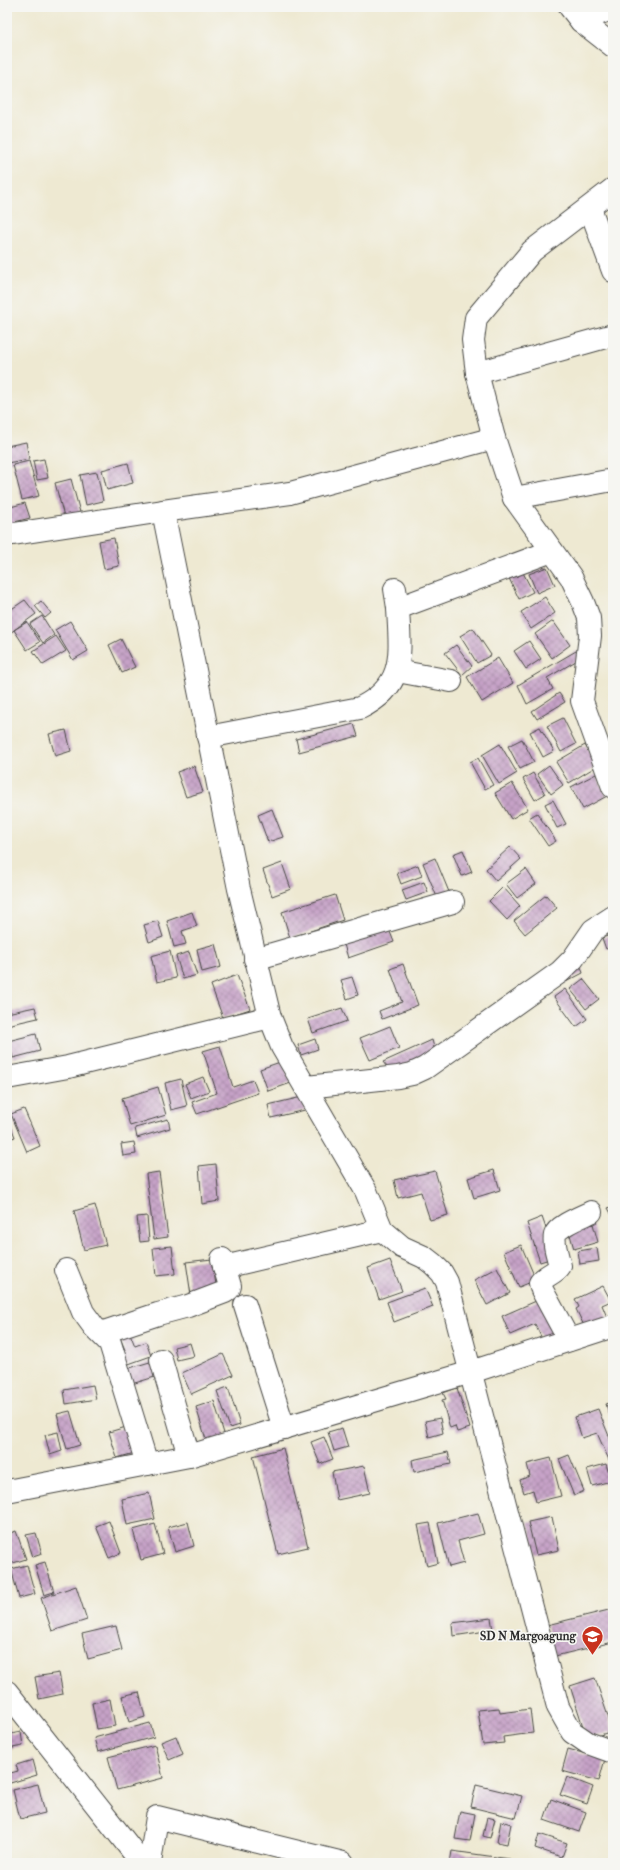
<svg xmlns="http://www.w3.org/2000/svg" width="620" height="1870" viewBox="0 0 620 1870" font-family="'IM FELL French Canon',serif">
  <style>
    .building { fill: url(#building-cross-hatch) }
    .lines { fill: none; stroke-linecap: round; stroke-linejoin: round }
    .minor-casing { stroke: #484844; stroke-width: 24 }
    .minor { stroke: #fff; stroke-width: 22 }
    .labels { text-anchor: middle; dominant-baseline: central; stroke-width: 3.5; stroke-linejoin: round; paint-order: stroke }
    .poi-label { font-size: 12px; font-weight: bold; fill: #2b2b2b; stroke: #f6f6f2; text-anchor: end }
  </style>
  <defs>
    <pattern id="building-cross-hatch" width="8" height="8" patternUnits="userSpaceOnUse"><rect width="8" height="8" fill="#c6a2c7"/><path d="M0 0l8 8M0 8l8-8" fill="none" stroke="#a184a2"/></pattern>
  </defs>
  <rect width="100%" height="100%" fill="#f6f6f2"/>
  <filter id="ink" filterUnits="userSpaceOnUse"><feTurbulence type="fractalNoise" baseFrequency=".025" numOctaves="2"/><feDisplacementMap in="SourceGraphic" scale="8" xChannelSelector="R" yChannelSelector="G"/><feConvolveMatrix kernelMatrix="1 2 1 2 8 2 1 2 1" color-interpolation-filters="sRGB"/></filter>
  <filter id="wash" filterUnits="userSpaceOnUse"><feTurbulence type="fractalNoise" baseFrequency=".012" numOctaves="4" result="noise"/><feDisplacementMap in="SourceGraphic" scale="16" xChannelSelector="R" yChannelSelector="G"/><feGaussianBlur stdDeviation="0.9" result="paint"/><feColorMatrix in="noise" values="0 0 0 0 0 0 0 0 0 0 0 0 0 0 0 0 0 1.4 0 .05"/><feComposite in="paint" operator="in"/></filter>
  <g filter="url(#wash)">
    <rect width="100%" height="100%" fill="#eee9d2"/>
    <g id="blocks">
      <g class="building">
        <polygon points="26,442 29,459 7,463 7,446"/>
        <polygon points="44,459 48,478 37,480 33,461"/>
        <polygon points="29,461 39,496 22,500 13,465"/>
        <polygon points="128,463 133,483 107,490 102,470"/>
        <polygon points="97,472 103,501 86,505 80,475"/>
        <polygon points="71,479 81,516 65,520 55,483"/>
        <polygon points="25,503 30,518 7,524 7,508"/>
        <polygon points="114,538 119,566 104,569 99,541"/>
        <polygon points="519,565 533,592 519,599 506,572"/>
        <polygon points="547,567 555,585 537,593 529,574"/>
        <polygon points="545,597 555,613 531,629 521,612"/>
        <polygon points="25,600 36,614 10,633 7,629 7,612"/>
        <polygon points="41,601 51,613 45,618 35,606"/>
        <polygon points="42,616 54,635 43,643 30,624"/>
        <polygon points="70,621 88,651 73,660 55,630"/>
        <polygon points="553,621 570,645 552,658 535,634"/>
        <polygon points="27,622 40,642 27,650 14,630"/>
        <polygon points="473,628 491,655 477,663 460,636"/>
        <polygon points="56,636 66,651 43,665 33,651"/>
        <polygon points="121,639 135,667 122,673 109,645"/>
        <polygon points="529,641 541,659 526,669 514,651"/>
        <polygon points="456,645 472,666 462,675 445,653"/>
        <polygon points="576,651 581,658 547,678 553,689 527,704 518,685"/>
        <polygon points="498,658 513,683 482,702 467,677"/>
        <polygon points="559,693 565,702 537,719 532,711"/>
        <polygon points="563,718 576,744 561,752 547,726"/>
        <polygon points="354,724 358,736 299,752 296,739"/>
        <polygon points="540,727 554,751 543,757 530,732"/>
        <polygon points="66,730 71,751 55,756 49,734"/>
        <polygon points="522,739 534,762 520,769 508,746"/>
        <polygon points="500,744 517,773 499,784 482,755"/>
        <polygon points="585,745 597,766 569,783 556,762"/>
        <polygon points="478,758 493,785 485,789 470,762"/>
        <polygon points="549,765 563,785 551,794 537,774"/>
        <polygon points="194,766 203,792 186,797 177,772"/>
        <polygon points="533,773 545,794 535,800 523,779"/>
        <polygon points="596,774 607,796 583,809 571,787"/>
        <polygon points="512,783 528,809 511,819 495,793"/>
        <polygon points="553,800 566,824 557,828 545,804"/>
        <polygon points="272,809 283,837 268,842 258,815"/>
        <polygon points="537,813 556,841 548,846 529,818"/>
        <polygon points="510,847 521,859 496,881 486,869"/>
        <polygon points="463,850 472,872 462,876 453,854"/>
        <polygon points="435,858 449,892 437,897 423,863"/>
        <polygon points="282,863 291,889 272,896 263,870"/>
        <polygon points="418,865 422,876 401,884 397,873"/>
        <polygon points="526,869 536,884 517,898 506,884"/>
        <polygon points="424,882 428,892 406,900 402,890"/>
        <polygon points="503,887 520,906 507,920 489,901"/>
        <polygon points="335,895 343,920 290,938 282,912"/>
        <polygon points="546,895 557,908 525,934 514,921"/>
        <polygon points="192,912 197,926 182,931 186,944 174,947 167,921"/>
        <polygon points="158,921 163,937 149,942 144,925"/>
        <polygon points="388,927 394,942 348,958 343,941"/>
        <polygon points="613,934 613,947 606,949 602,938"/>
        <polygon points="215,944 221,967 202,972 197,949"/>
        <polygon points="170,951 176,978 157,982 151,956"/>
        <polygon points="189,952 197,975 183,979 176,956"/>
        <polygon points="578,959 583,973 558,986"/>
        <polygon points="403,964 418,1005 382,1019 379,1011 402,1002 390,969"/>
        <polygon points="237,975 250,1009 223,1018 211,985"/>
        <polygon points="352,977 358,995 347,999 341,980"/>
        <polygon points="583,979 599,999 586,1009 570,989"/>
        <polygon points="565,989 587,1019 576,1027 554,997"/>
        <polygon points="35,1007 38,1018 7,1025 7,1013"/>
        <polygon points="342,1008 347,1021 313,1033 308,1019"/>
        <polygon points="390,1026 399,1048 370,1060 360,1038"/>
        <polygon points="36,1034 40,1051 13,1058 8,1041"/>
        <polygon points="315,1039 318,1049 301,1055 298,1045"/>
        <polygon points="432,1040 436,1055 391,1072 383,1062"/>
        <polygon points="220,1046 233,1087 253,1080 258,1093 197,1114 192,1102 217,1093 203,1051"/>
        <polygon points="283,1061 291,1083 268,1091 260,1069"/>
        <polygon points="203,1077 209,1091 191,1098 185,1084"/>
        <polygon points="181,1079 187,1106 171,1110 165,1083"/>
        <polygon points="158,1087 166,1115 130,1126 122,1098"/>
        <polygon points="302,1097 305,1110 271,1118 268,1105"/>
        <polygon points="24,1109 40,1146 27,1152 11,1114"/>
        <polygon points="7,1116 15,1137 7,1140"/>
        <polygon points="168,1119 170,1128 137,1138 135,1128"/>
        <polygon points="134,1142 136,1154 123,1156 121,1144"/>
        <polygon points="216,1164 219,1201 202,1204 199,1166"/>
        <polygon points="494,1170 500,1190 474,1198 468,1178"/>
        <polygon points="435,1171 448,1215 430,1220 421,1192 398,1198 394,1180"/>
        <polygon points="159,1172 168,1237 154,1239 146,1174"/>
        <polygon points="95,1205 106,1245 84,1250 74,1211"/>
        <polygon points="613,1206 613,1217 608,1208"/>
        <polygon points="147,1216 149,1241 140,1242 137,1217"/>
        <polygon points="542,1217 556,1257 540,1262 527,1223"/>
        <polygon points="593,1224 598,1242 574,1249 569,1231"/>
        <polygon points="521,1245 536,1280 519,1287 504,1252"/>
        <polygon points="172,1246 175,1274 156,1276 153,1248"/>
        <polygon points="597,1248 599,1261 580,1264 578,1251"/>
        <polygon points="212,1259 217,1291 191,1295 186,1262"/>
        <polygon points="390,1260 402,1291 379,1299 368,1268"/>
        <polygon points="497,1268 510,1293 487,1305 474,1280"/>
        <polygon points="603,1286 611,1301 602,1305 609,1322 587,1332 576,1309 579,1307 575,1299"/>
        <polygon points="425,1288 433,1307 394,1322 387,1302"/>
        <polygon points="543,1298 560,1333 543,1341 535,1324 510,1335 502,1316"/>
        <polygon points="129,1331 135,1346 146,1342 151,1356 123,1366 118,1352 125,1350 119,1335"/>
        <polygon points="190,1343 194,1356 177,1360 174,1347"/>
        <polygon points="223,1354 233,1375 191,1394 182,1373"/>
        <polygon points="153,1361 158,1376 125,1386 120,1371"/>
        <polygon points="93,1385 96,1399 66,1404 64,1390"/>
        <polygon points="228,1387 240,1425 230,1428 217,1391"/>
        <polygon points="457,1388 470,1428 457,1432 455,1426 450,1428 442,1400 446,1399 443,1393"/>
        <polygon points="214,1401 226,1440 208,1446 196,1407"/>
        <polygon points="613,1402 613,1424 606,1404"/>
        <polygon points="598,1409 613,1446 613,1458 609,1460 597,1433 582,1438 575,1417"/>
        <polygon points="70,1411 80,1445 67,1449 57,1414"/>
        <polygon points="440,1418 443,1433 429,1437 425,1421"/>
        <polygon points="133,1425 141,1451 117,1458 109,1432"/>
        <polygon points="342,1428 348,1447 334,1451 328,1432"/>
        <polygon points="58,1432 62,1451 50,1455 45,1435"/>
        <polygon points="324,1437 333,1459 320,1464 311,1442"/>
        <polygon points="283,1448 308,1547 278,1554 253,1456"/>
        <polygon points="448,1452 451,1464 414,1472 412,1460"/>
        <polygon points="569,1455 584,1491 574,1496 559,1459"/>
        <polygon points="551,1458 561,1496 536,1502 533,1490 524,1493 520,1480 530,1476 527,1464"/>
        <polygon points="606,1464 611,1481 592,1486 587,1469"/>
        <polygon points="364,1466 370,1493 337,1500 332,1472"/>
        <polygon points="149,1493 155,1519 127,1525 122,1499"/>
        <polygon points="478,1513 484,1534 458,1541 464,1563 449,1567 438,1523"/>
        <polygon points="552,1517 559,1550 536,1555 528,1522"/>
        <polygon points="109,1521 121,1553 109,1558 96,1526"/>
        <polygon points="188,1522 194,1546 175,1552 168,1527"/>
        <polygon points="430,1523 438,1563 427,1566 418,1525"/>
        <polygon points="155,1524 163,1554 141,1560 133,1530"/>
        <polygon points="16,1531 26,1559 10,1564 7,1555 7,1534"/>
        <polygon points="36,1533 42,1554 33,1557 26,1535"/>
        <polygon points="45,1562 54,1592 44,1595 35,1565"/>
        <polygon points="27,1565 35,1594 19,1598 11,1569"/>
        <polygon points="76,1586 87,1620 52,1631 41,1598"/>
        <polygon points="613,1609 613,1642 555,1656 547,1625"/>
        <polygon points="491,1618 493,1630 453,1636 452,1623"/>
        <polygon points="116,1626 122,1650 88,1659 82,1634"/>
        <polygon points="59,1673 63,1694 39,1699 35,1677"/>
        <polygon points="595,1678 613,1731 587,1739 570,1686"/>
        <polygon points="139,1692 145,1717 129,1722 122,1696"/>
        <polygon points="110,1699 115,1726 97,1729 92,1703"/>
        <polygon points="499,1708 500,1713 530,1709 533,1733 503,1737 504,1743 483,1745 478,1710"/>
        <polygon points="8,1717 11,1734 21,1732 23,1746 7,1749"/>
        <polygon points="150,1723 154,1737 98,1752 94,1738"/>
        <polygon points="176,1736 183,1754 169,1760 161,1742"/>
        <polygon points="155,1745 163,1778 117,1790 108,1757"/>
        <polygon points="568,1749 605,1759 599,1781 562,1771"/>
        <polygon points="33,1760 37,1775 7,1784 7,1774 18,1771 16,1765"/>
        <polygon points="567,1777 593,1787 587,1804 560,1795"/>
        <polygon points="38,1784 45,1813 20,1819 13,1790"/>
        <polygon points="476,1785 522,1796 516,1818 471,1807"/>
        <polygon points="551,1799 586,1812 579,1832 544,1820"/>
        <polygon points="460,1811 475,1814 470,1841 455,1839"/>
        <polygon points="487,1817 495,1819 490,1838 483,1836"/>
        <polygon points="501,1821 511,1824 507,1844 497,1842"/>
        <polygon points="539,1834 567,1843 562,1857 535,1848"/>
        <polygon points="452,1851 510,1859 509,1863 450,1863"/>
      </g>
    </g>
  </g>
  <g filter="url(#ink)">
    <use href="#blocks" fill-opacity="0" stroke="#484844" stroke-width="1"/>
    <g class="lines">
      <defs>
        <g id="minor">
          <polyline points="570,7 581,21 613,46"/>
          <polyline points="581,21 613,8"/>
          <polyline points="613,189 532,251 476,318 473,340 477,373 494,438 514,498 571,577 583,602 589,618 590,636 582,701 613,787"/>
          <polyline points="590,208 613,271"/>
          <polyline points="477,373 613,335"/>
          <polyline points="514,498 613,480"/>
          <polyline points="7,535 163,511"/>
          <polyline points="395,589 398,608"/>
          <polyline points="397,671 451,681"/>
          <path d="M208 737 360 708C407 685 400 653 398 608L552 551"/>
          <polyline points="255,959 453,902"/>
          <polyline points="270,1017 282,1047 366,1191 382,1230 402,1247 424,1257 433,1264 442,1273 447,1282 558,1707 572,1732 588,1743 613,1752"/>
          <polyline points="7,1078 68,1067 270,1017 239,889 163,511 290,493 494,438"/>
          <polyline points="307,1087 398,1077 412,1074 425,1068 560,972 573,959 593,930 613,917"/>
          <polyline points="224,1267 382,1230"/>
          <polyline points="66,1270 83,1312 94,1327 110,1343 147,1464"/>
          <polyline points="245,1305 284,1428"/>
          <polyline points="101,1333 158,1314 188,1306 225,1292 229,1289 230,1286 222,1259"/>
          <path d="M569 1340 542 1290 540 1283C546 1274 555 1274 560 1266 558 1257 553 1244 555 1235 557 1226 583 1216 591 1212"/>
          <polyline points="161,1360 189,1456"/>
          <polyline points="7,1491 189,1456 471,1372 613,1326"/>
          <polyline points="7,1692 142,1863"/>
          <polyline points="150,1863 157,1817 343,1863"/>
        </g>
      </defs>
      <use href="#minor" class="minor-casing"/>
      <use href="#minor" class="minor"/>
    </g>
  </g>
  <defs>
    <symbol id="school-pin" viewBox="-11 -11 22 30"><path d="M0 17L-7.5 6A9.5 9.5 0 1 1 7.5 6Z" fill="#c8321e" stroke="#f6f6f2"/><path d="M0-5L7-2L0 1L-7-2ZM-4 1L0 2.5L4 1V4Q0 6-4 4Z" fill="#fff"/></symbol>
  </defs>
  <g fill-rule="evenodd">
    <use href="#school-pin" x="580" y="1624" width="25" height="34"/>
  </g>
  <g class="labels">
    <g class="poi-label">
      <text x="576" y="1636">SD N Margoagung</text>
    </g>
  </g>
  <rect width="620" height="1870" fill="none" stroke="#f6f6f2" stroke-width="24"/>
</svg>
